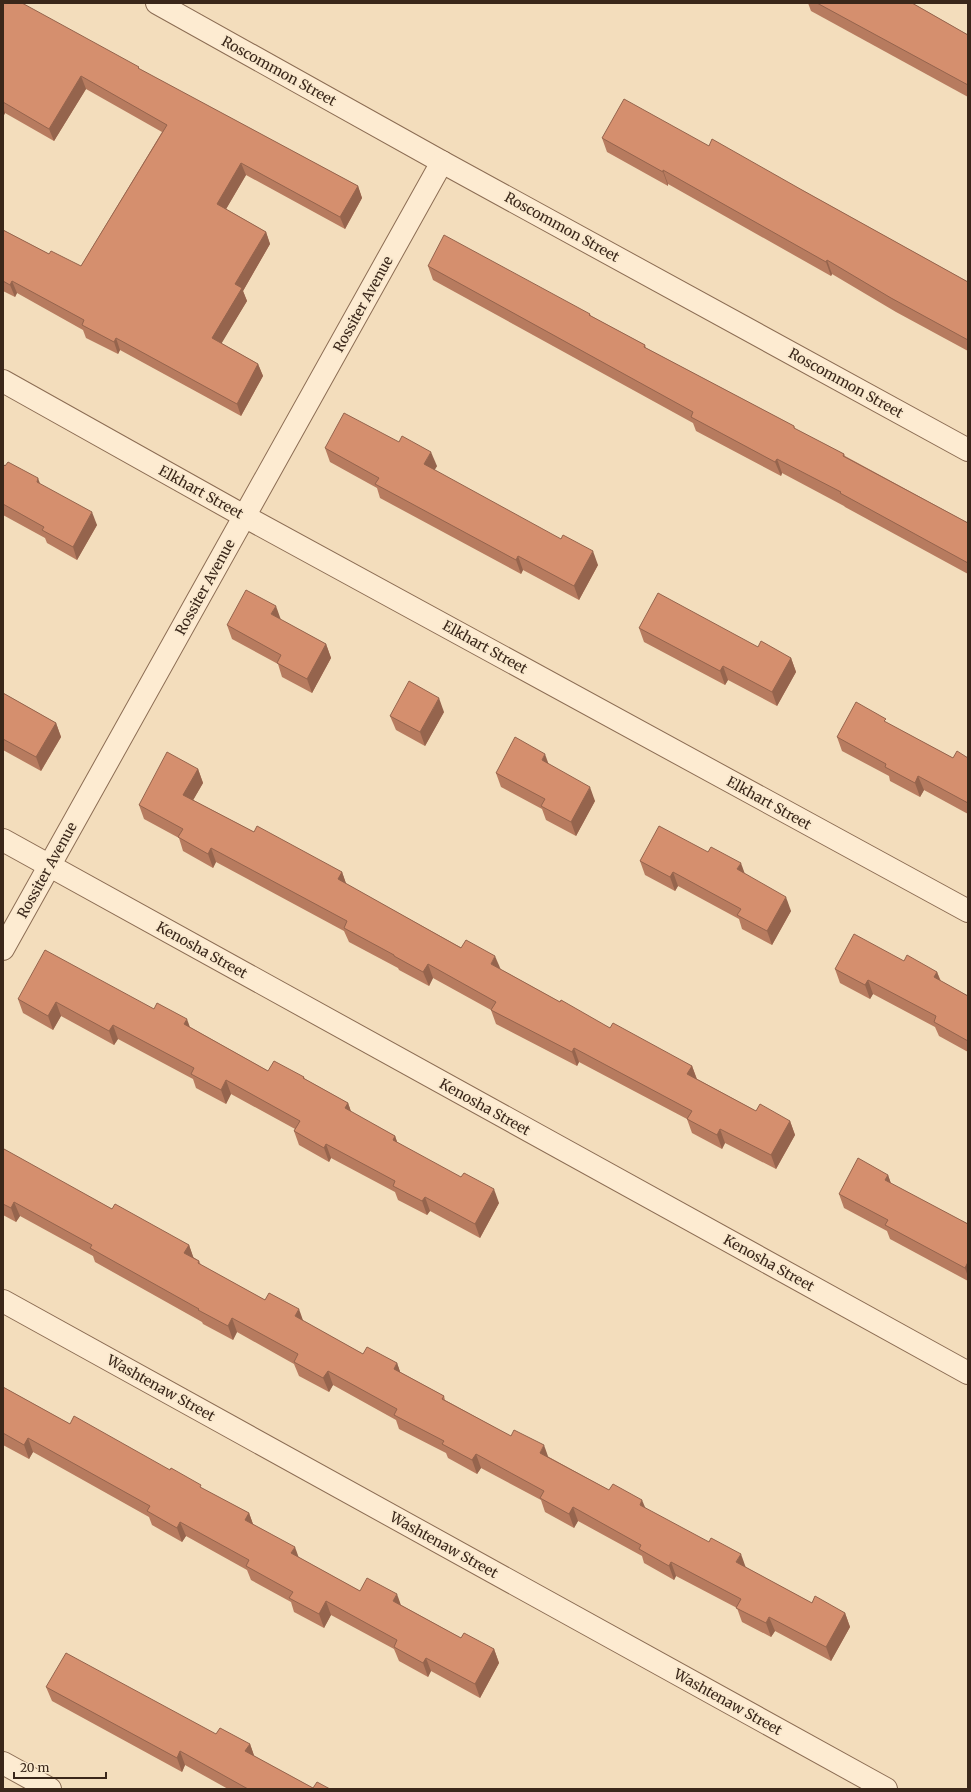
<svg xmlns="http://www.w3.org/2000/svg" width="971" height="1792" viewBox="0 0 971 1792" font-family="Merriweather,serif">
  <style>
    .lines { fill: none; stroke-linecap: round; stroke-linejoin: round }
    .street-casing { stroke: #8c6d54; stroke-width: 24 }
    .street { stroke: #fdebd1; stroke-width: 22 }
    .wall { fill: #b77b5f }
    .shaded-wall { fill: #95644d }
    .building { fill: #d58f6e; stroke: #95644d }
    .labels { text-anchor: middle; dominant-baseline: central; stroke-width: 3.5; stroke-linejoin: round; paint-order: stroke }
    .street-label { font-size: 14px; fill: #3a271a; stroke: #f9e8cd }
  </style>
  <rect width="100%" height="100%" fill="#f3ddbc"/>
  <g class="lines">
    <defs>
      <g id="street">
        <polyline points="157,3 442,162 968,450"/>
        <polyline points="3,381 244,516 968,911"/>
        <polyline points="3,840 968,1373"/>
        <polyline points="3,949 442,162"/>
        <polyline points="3,1301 886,1789"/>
        <polyline points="3,1763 50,1789"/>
      </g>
    </defs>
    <use href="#street" class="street-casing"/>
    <use href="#street" class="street"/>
  </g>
  <g class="wall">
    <polygon points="3,3 139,69 358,186 362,198 345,229 246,175 226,209 266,232 270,244 243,291 247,301 221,343 258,364 263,376 241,416 120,350 118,354 86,338 83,330 17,293 15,297 3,291 3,230 49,254 81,266 162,132 86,89 54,141 5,113 4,115 3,114"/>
    <polygon points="808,3 912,3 968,35 968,97 811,11"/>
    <polygon points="602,138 709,146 802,190 968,282 968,351 896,312 832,274 831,276 668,184 668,186 607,152"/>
    <polygon points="428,266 590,314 591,316 645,345 646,348 794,426 795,429 844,454 845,456 968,523 968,574 845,507 844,506 782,473 781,476 696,431 693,423 433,280"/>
    <polygon points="325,448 437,466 434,470 598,565 579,600 523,570 521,574 380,498 377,488 330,462"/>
    <polygon points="3,464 40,484 97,525 77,560 47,543 45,538 3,515"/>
    <polygon points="281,620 326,644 331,658 312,693 282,677 278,664 232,639 227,625"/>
    <polygon points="639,628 758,647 791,658 796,672 777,706 728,680 725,685 644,642"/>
    <polygon points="3,693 56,723 61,737 41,771 3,750"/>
    <polygon points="444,712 425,746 396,730 390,716"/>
    <polygon points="887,723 953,758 968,758 968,814 924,790 920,797 890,781 889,776 842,751 837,737"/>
    <polygon points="549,764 595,801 576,836 546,820 542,809 501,787 496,773"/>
    <polygon points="198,769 203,783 193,800 254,832 342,872 346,884 560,1002 610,1028 692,1066 697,1079 756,1111 790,1121 795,1135 776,1169 725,1143 722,1149 692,1133 687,1119 579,1062 577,1066 496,1024 491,1010 433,978 429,986 399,970 398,968 349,942 344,931 216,862 213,868 183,851 179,838 144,819 139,805"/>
    <polygon points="640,861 744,873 791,911 772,945 742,929 739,919 678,886 675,891 645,875"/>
    <polygon points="904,961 937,972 941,981 968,996 968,1052 939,1036 935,1027 873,994 870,999 840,983 835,969"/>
    <polygon points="18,999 154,1009 190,1027 268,1071 304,1077 305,1079 348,1103 351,1112 395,1136 397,1142 499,1203 480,1238 430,1211 427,1215 398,1200 395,1192 331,1158 329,1162 299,1145 294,1131 295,1129 231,1094 226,1104 196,1088 193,1079 118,1039 114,1045 61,1016 53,1030 23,1013"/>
    <polygon points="3,1151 112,1209 189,1245 193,1257 199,1261 201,1265 363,1354 397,1363 400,1372 444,1396 445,1400 609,1490 645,1508 745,1567 812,1603 845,1613 850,1627 831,1661 775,1631 771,1637 742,1622 737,1608 676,1576 674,1580 644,1563 642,1556 578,1521 574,1528 545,1512 541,1500 481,1468 477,1474 448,1458 446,1453 399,1429 396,1420 333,1385 329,1392 299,1376 294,1364 237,1332 233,1340 203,1324 202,1322 95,1262 93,1256 20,1216 16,1222 3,1215"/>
    <polygon points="888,1175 891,1184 968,1224 968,1281 890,1239 887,1231 844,1208 839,1194"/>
    <polygon points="3,1387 70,1424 203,1489 249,1513 253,1524 298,1557 360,1591 401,1605 461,1638 494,1649 499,1663 480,1698 431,1671 428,1677 399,1661 394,1649 331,1615 324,1628 294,1612 291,1602 251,1580 247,1570 186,1536 182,1542 152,1525 149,1517 33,1452 29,1459 3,1445"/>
    <polygon points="46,1687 250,1744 254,1756 313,1788 330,1789 228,1789 185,1765 182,1772 52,1701"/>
  </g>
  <g class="shaded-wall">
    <polygon points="81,76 86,89 54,141 49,129"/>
    <polygon points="3,107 5,113 4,115 3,112"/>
    <polygon points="241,163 246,175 222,216 217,204"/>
    <polygon points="663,170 668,184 668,186 663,172"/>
    <polygon points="358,186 362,198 345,229 340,217"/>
    <polygon points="266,232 270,244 243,291 247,301 217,351 212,338 235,284"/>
    <polygon points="827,260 832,274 831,276 826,262"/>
    <polygon points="12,281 17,293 15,297 10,285"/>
    <polygon points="116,338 120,350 118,354 114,342"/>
    <polygon points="258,364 263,376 241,416 237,404"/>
    <polygon points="431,452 437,466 430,478 424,464"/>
    <polygon points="777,459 782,473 781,476 775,462"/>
    <polygon points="38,478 43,492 37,482"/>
    <polygon points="92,512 97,525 77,560 73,547"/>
    <polygon points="593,551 598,565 579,600 574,586"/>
    <polygon points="518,556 523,570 521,574 516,560"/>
    <polygon points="276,606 281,620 271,614"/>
    <polygon points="326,644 331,658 312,693 307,679"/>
    <polygon points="791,658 796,672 777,706 772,692"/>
    <polygon points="723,666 728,680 725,685 720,671"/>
    <polygon points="439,698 444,712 425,746 420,732"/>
    <polygon points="56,723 61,737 41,771 36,757"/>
    <polygon points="545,754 550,768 542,760"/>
    <polygon points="198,769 203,783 188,809 183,795"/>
    <polygon points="918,776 924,790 920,797 915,783"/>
    <polygon points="590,787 595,801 576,836 571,822"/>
    <polygon points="211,848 216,862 213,868 208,854"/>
    <polygon points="741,863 746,877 737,869"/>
    <polygon points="342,872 347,886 338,879"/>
    <polygon points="673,872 678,886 675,891 670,877"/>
    <polygon points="786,897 791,911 772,945 767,931"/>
    <polygon points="495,956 501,970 491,964"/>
    <polygon points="428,964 433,978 429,986 423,972"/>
    <polygon points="937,972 942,986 934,977"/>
    <polygon points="868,980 873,994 870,999 865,985"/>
    <polygon points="56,1002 61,1016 53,1030 48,1016"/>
    <polygon points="187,1019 192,1033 184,1024"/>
    <polygon points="113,1025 118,1039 114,1045 109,1031"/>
    <polygon points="574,1048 579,1062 577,1066 572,1052"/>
    <polygon points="692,1066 697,1080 687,1074"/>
    <polygon points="226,1080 231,1094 226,1104 221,1090"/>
    <polygon points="348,1103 353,1117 345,1108"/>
    <polygon points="790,1121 795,1135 776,1169 771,1155"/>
    <polygon points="720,1129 725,1143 722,1149 717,1135"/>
    <polygon points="395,1136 400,1150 393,1140"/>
    <polygon points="326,1144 331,1158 329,1162 324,1148"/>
    <polygon points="888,1175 893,1189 885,1180"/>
    <polygon points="494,1189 499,1203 480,1238 475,1224"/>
    <polygon points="425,1197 430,1211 427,1215 422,1201"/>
    <polygon points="14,1202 20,1216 16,1222 11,1208"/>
    <polygon points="189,1245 194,1259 184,1253"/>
    <polygon points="968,1262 968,1277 965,1268"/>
    <polygon points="299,1309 304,1323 295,1316"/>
    <polygon points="232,1318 237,1332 233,1340 228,1326"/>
    <polygon points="397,1363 402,1377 394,1369"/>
    <polygon points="328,1371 333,1385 329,1392 323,1378"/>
    <polygon points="28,1438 33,1452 29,1459 24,1445"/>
    <polygon points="544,1445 549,1459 540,1453"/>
    <polygon points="476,1454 481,1468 477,1474 472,1460"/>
    <polygon points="642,1500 648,1514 640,1505"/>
    <polygon points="573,1507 578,1521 574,1528 569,1514"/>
    <polygon points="249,1513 254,1527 245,1520"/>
    <polygon points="180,1522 186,1536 182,1542 177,1528"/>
    <polygon points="295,1547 300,1561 291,1553"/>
    <polygon points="741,1554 746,1568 736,1562"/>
    <polygon points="671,1562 676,1576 674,1580 669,1566"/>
    <polygon points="397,1594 402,1608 393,1601"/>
    <polygon points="326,1601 331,1615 324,1628 319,1614"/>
    <polygon points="845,1613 850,1627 831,1661 826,1647"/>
    <polygon points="769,1617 775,1631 771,1637 766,1623"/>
    <polygon points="494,1649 499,1663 480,1698 475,1684"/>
    <polygon points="426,1658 431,1671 428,1677 423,1663"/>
    <polygon points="250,1744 255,1758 245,1751"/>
    <polygon points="180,1751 185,1765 182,1772 177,1758"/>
  </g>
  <g class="building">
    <polygon points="3,3 22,3 139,67 138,68 358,186 340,217 241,163 217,204 266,232 235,284 242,288 212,338 258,364 237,404 116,338 114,342 82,325 84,320 12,281 10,285 3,281 3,230 49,254 51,251 81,266 167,125 81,76 49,129 3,102"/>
    <polygon points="817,3 912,3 968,35 968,85"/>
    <polygon points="624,99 709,146 712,139 802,190 968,282 968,340 891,298 827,260 826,262 663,170 663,172 602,138"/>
    <polygon points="444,235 590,314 589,315 645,345 644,347 794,426 794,428 844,454 843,456 968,523 968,563 840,493 841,492 777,459 775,462 691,417 693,412 428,266"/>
    <polygon points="344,413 399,442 402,436 431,452 424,464 561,539 563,535 593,551 574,586 518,556 516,560 403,499 375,484 379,478 325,448"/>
    <polygon points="8,462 38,478 37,482 92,512 73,547 42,530 44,527 3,504 3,464 5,466"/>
    <polygon points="246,590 276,606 271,614 326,644 307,679 277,663 281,655 227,625"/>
    <polygon points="658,593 758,647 761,641 791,658 772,692 723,666 720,671 639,628"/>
    <polygon points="409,681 439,698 420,732 390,716"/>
    <polygon points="3,693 56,723 36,757 3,739"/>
    <polygon points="856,702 886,719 884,721 953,758 957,751 968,758 968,803 918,776 915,783 885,767 886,764 837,737"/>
    <polygon points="515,737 545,754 542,760 590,787 571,822 541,806 545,799 496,773"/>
    <polygon points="167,752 198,769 183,795 254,832 257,826 342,872 338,879 461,948 466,940 495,956 491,964 560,1002 561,1000 610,1028 613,1023 692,1066 687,1074 756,1111 760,1104 790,1121 771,1155 720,1129 717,1135 687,1119 692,1111 574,1048 572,1052 491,1010 496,1002 428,964 423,972 394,956 394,955 344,928 347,921 211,848 208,854 178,837 183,829 139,805"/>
    <polygon points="659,826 708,852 711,847 741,863 737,869 786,897 767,931 737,915 741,909 673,872 670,877 640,861"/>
    <polygon points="854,934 904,961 907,955 937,972 934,977 968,996 968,1041 934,1022 936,1016 868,980 865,985 835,969"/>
    <polygon points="45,950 154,1009 157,1003 187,1019 184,1024 268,1071 274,1061 304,1077 303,1078 348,1103 345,1108 395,1136 393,1140 461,1177 464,1173 494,1189 475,1224 425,1197 422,1201 393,1186 395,1181 326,1144 324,1148 294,1131 300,1121 226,1080 221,1090 191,1074 194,1068 113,1025 109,1031 56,1002 48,1016 18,999"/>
    <polygon points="4,1149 112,1209 115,1204 189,1245 184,1253 199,1261 198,1263 265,1300 269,1293 299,1309 295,1316 363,1354 367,1347 397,1363 394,1369 444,1396 442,1399 511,1436 514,1430 544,1445 540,1453 609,1490 613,1484 642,1500 640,1505 709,1542 711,1538 741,1554 736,1562 812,1603 815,1596 845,1613 826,1647 769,1617 766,1623 736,1608 741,1599 671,1562 669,1566 639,1549 641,1545 573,1507 569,1514 540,1498 544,1491 476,1454 472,1460 442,1444 444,1441 394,1415 397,1409 328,1371 323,1378 294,1362 298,1354 232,1318 228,1326 198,1310 199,1309 90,1248 92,1245 14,1202 11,1208 3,1204 3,1151"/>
    <polygon points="858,1158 888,1175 885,1180 968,1224 968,1262 965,1268 885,1225 888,1220 839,1194"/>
    <polygon points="3,1387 70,1424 74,1416 170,1470 171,1468 201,1485 200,1487 249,1513 245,1520 295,1547 291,1553 360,1591 367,1578 397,1594 393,1601 461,1638 464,1633 494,1649 475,1684 426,1658 423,1663 394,1647 397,1640 326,1601 319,1614 289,1598 293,1592 246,1566 249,1560 180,1522 177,1528 147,1511 150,1506 28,1438 24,1445 3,1433"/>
    <polygon points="66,1653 216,1734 220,1728 250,1744 245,1751 313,1788 317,1782 330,1789 248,1789 180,1751 177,1758 46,1687"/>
  </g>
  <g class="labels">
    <g class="street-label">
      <text transform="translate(279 71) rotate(29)">Roscommon Street</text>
      <text transform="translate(562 227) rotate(29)">Roscommon Street</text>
      <text transform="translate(363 304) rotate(-61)">Rossiter Avenue</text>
      <text transform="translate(846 383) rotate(29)">Roscommon Street</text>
      <text transform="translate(201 492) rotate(29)">Elkhart Street</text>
      <text transform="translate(205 587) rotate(-61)">Rossiter Avenue</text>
      <text transform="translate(485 647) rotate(29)">Elkhart Street</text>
      <text transform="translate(769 803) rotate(29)">Elkhart Street</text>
      <text transform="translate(47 870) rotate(-61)">Rossiter Avenue</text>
      <text transform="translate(202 950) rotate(29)">Kenosha Street</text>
      <text transform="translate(485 1107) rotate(29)">Kenosha Street</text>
      <text transform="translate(769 1263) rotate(29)">Kenosha Street</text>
      <text transform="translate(161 1388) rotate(29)">Washtenaw Street</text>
      <text transform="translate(444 1545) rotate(29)">Washtenaw Street</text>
      <text transform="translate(728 1702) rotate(29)">Washtenaw Street</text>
    </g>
  </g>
  <rect width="971" height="1792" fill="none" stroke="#3a271a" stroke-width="8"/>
  <path d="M14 1772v6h92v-6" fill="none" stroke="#3a271a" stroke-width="2"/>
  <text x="20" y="1772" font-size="12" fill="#3a271a" stroke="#f9e8cd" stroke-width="3" paint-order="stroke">20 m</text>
</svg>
